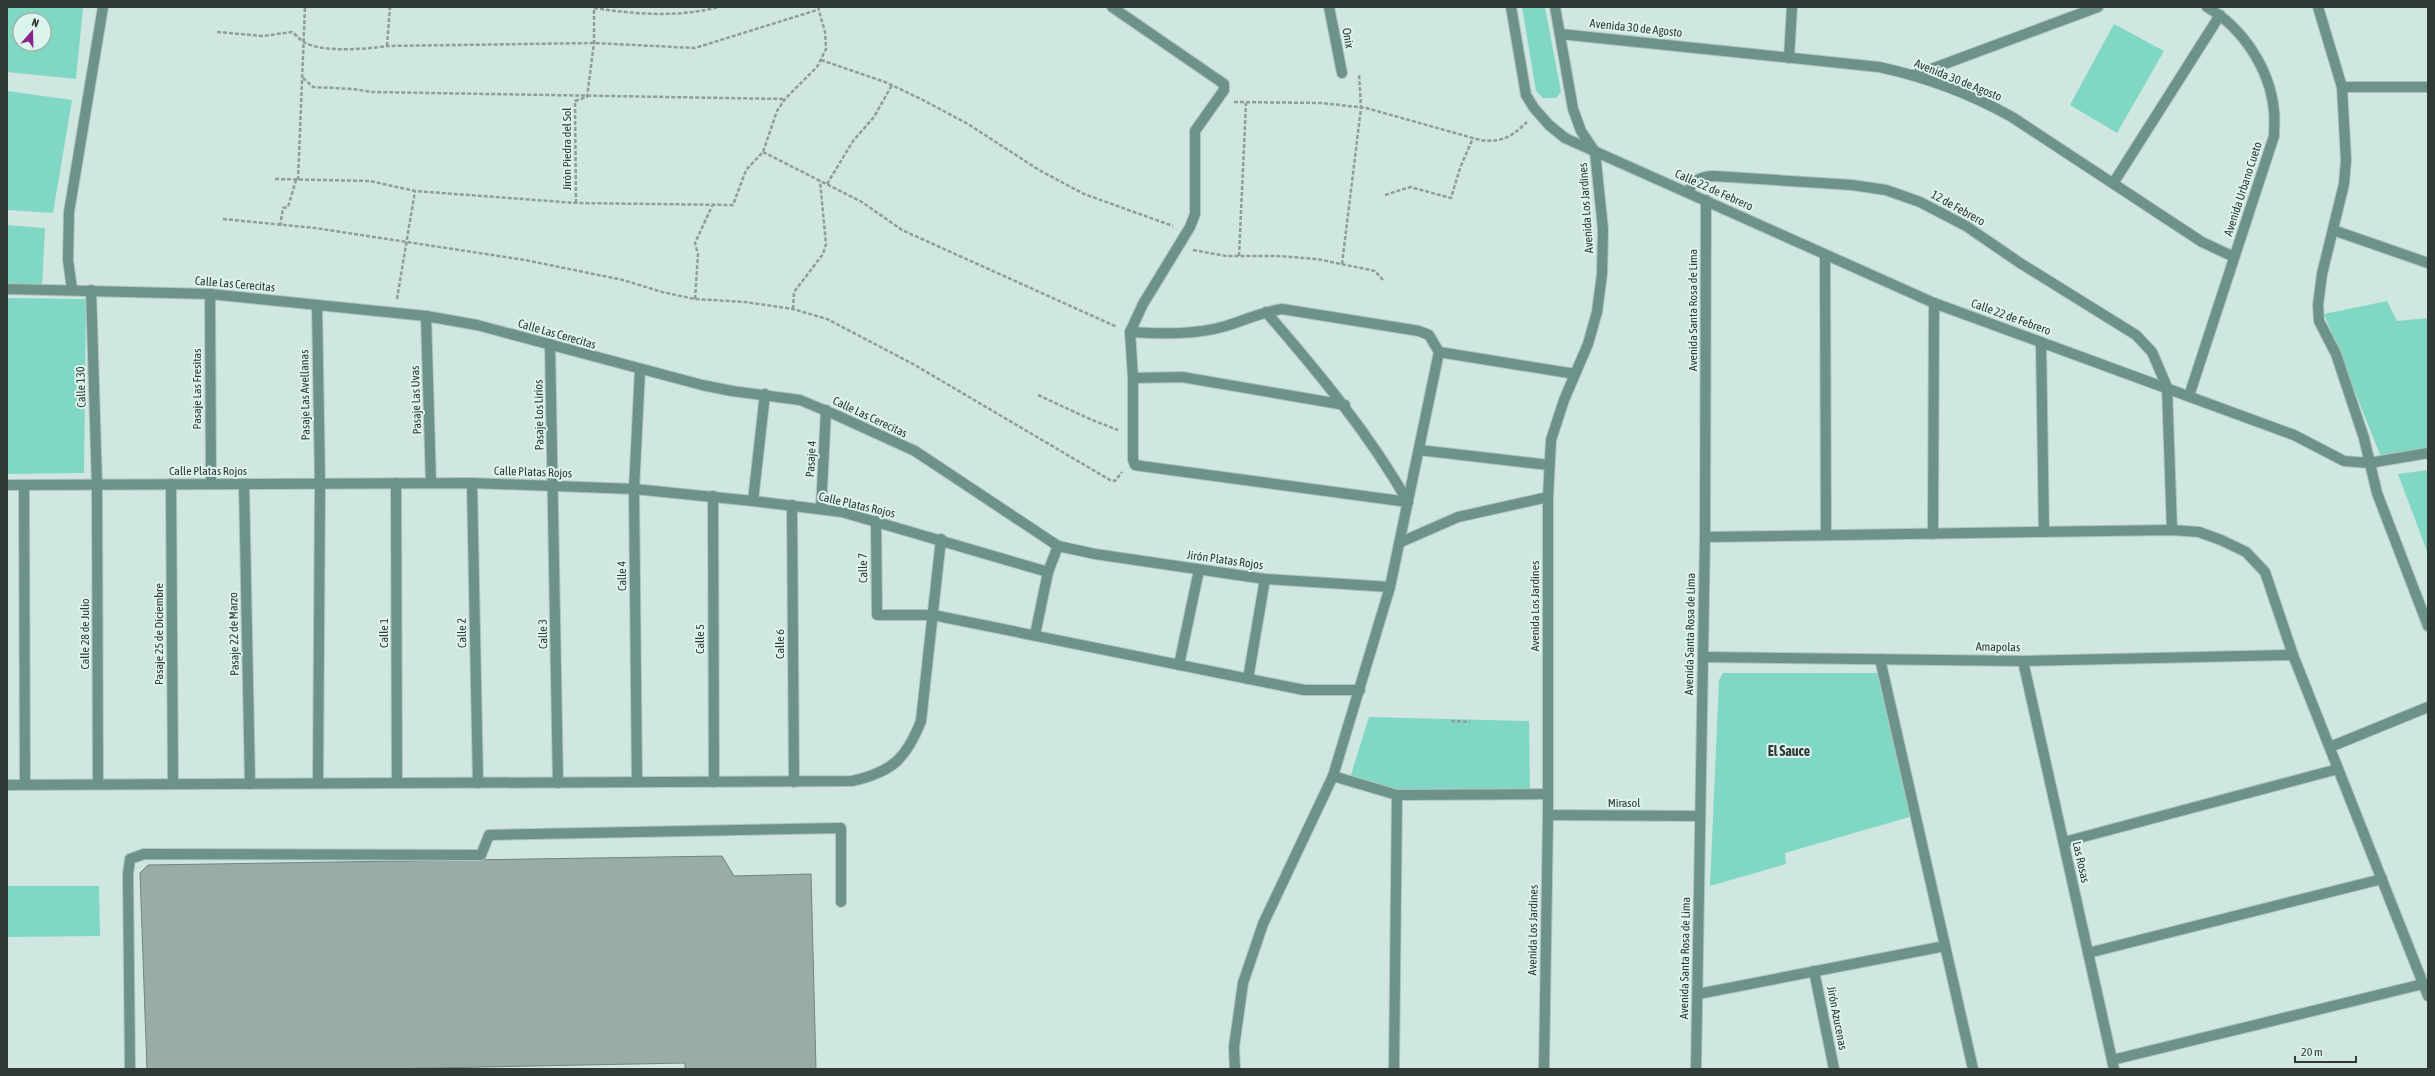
<svg xmlns="http://www.w3.org/2000/svg" width="2435" height="1076" viewBox="0 0 2435 1076" font-family="'Asap Condensed',sans-serif">
  <style>
    .green { fill: #80d8c4; fill-rule: evenodd }
    .building { fill: #98ada8; stroke: #718580 }
    .lines { fill: none; stroke-linecap: round; stroke-linejoin: round }
    .minor-casing { stroke: #b0c3be; stroke-width: 12 }
    .path { stroke: #8e9f9a; stroke-width: 2.5; stroke-dasharray: 4 2; stroke-linecap: butt }
    .minor { stroke: #6c9289; stroke-width: 10 }
    .labels { text-anchor: middle; dominant-baseline: central; stroke-width: 4; stroke-linejoin: round; paint-order: stroke }
    .street-label { font-size: 12px; fill: #313937; stroke: #ddf3ee }
    .quarter-label { font-size: 14px; font-weight: bold; fill: #313937; stroke: #ddf3ee }
  </style>
  <rect width="100%" height="100%" fill="#d0e6e0"/>
  <g class="green">
    <path d="M7 7H83L76 79 7 72ZM20 20H44V44H20Z"/>
    <polygon points="1522,7 1545,7 1561,92 1556,98 1543,98 1536,91"/>
    <polygon points="2114,24 2164,51 2117,133 2070,105"/>
    <polygon points="7,91 72,100 53,213 7,210"/>
    <polygon points="7,225 45,228 42,286 7,284"/>
    <polygon points="7,298 86,299 84,473 7,474"/>
    <polygon points="2387,301 2397,321 2428,318 2428,448 2381,457 2324,314"/>
    <polygon points="2428,470 2428,554 2398,474"/>
    <polygon points="1723,673 1881,673 1913,816 1785,853 1786,864 1710,886 1719,680"/>
    <polygon points="1369,717 1529,721 1530,789 1395,790 1350,778"/>
    <polygon points="7,886 99,886 100,936 7,937"/>
  </g>
  <polygon class="building" points="722,856 734,876 811,874 816,1069 685,1069 685,1063 380,1069 147,1069 140,873 148,865"/>
  <g class="lines">
    <defs>
      <g id="minor">
        <polyline points="1112,7 1224,84 1224,90 1195,131 1195,214 1190,227 1143,304 1130,332 1133,378 1133,460 1135,465 1141,466 1408,502"/>
        <polyline points="1329,7 1342,73"/>
        <polyline points="1511,7 1526,95 1534,108 1549,125 1565,138 1934,303 2294,435 2344,461 2369,463 2428,453"/>
        <polyline points="2318,7 2342,87 2346,160 2344,184 2322,274 2318,305 2319,321 2336,354 2364,438 2377,493 2428,626"/>
        <path d="M1560 34 1879 67C1926 77 1971 94 2012 117L2202 242 2234 257"/>
        <polyline points="1789,58 1792,7"/>
        <polyline points="1915,75 2098,7"/>
        <polyline points="2342,87 2428,87"/>
        <polyline points="2114,182 2220,15"/>
        <path d="M1688 192C1694 180 1699 177 1713 176L1852 185 1886 190 1920 202 1966 226 2020 263 2136 335 2152 352 2167 387 2172 530"/>
        <polyline points="2333,230 2428,263"/>
        <polyline points="1825,256 1826,535"/>
        <polyline points="7,289 210,294 426,316 477,325 702,385 732,391 800,400 836,415 915,451 1058,546 1095,554 1265,579 1390,587"/>
        <polyline points="72,289 68,260 69,212 103,7"/>
        <polyline points="91,290 97,485 98,784"/>
        <polyline points="210,294 211,484"/>
        <polyline points="317,305 320,484 318,783"/>
        <path d="M1266 312C1318 372 1368 432 1408 502"/>
        <polyline points="426,316 431,483"/>
        <path d="M1130 332C1162 334 1195 335 1226 326 1245 320 1262 312 1282 309L1419 331 1429 335 1439 352 1390 587 1333 776 1263 924 1243 983 1234 1047 1235 1069"/>
        <polyline points="2041,342 2044,532"/>
        <polyline points="550,344 558,783"/>
        <polyline points="1439,352 1575,374"/>
        <polyline points="1133,378 1182,377 1345,405"/>
        <path d="M2189 396 2274 136C2274 128 2275 119 2274 111 2270 69 2243 28 2207 7"/>
        <polyline points="1419,450 1549,465"/>
        <polyline points="396,483 397,783"/>
        <polyline points="472,483 478,783"/>
        <polyline points="171,484 173,784"/>
        <polyline points="244,484 250,784"/>
        <polyline points="7,485 472,483 634,489 753,501 842,512 1048,572"/>
        <polyline points="24,485 25,784"/>
        <polyline points="713,496 714,782"/>
        <polyline points="753,501 765,394"/>
        <polyline points="792,505 794,782"/>
        <polyline points="821,509 826,410"/>
        <polyline points="876,521 877,615 933,615 1304,690 1360,690"/>
        <polyline points="1933,534 1934,303"/>
        <polyline points="1705,537 2172,530 2199,532 2221,540 2246,552 2265,572 2293,655 2428,996"/>
        <polyline points="1401,542 1458,517 1548,497"/>
        <polyline points="1035,635 1048,572 1058,546"/>
        <polyline points="1703,657 2023,661 2293,655"/>
        <polyline points="1880,659 1973,1069"/>
        <polyline points="2023,661 2114,1069"/>
        <polyline points="1179,665 1199,570"/>
        <polyline points="1248,679 1265,579"/>
        <polyline points="2330,747 2428,707"/>
        <polyline points="1333,776 1397,795 1548,794"/>
        <polyline points="637,782 634,489 640,370"/>
        <path d="M7 785 852 781C892 772 906 759 921 721L941 539"/>
        <polyline points="1548,815 1700,816"/>
        <polyline points="2064,842 2338,769"/>
        <polyline points="2088,953 2382,879"/>
        <polyline points="1814,971 1834,1069"/>
        <polyline points="1698,994 1945,946"/>
        <polyline points="2112,1060 2423,984"/>
        <polyline points="130,1069 128,874 130,859 144,854 481,855 489,835 841,828 841,902"/>
        <polyline points="1394,1069 1397,795"/>
        <polyline points="1544,1069 1548,815 1548,497 1551,440 1564,400 1588,344 1597,312 1602,274 1603,229 1595,152 1581,131 1573,109 1555,7"/>
        <polyline points="1696,1069 1705,537 1706,200"/>
      </g>
    </defs>
    <use href="#minor" class="minor-casing"/>
    <g class="path">
      <path d="M594 8C635 14 677 18 718 7"/>
      <path d="M217 32 263 36 292 32C296 35 300 40 304 42 321 53 368 49 387 46L594 43 695 48 817 10"/>
      <polyline points="387,46 390,7"/>
      <polyline points="821,60 885,82 921,99 968,124 1039,170 1084,194 1173,226"/>
      <polyline points="303,78 313,87 353,89 372,92 785,99"/>
      <path d="M1234 102 1322 103 1366 108 1480 140C1502 143 1511 137 1527 122"/>
      <polyline points="763,152 862,202 902,230 1117,327"/>
      <polyline points="275,179 370,181 415,191 576,203 733,205 746,170 763,152 777,111 785,99 817,67 826,49 825,32 818,7"/>
      <polyline points="298,180 305,7"/>
      <polyline points="827,184 853,141 874,117 892,85"/>
      <polyline points="1385,195 1410,187 1451,198 1460,168 1473,138"/>
      <polyline points="576,203 575,101 587,97 594,43 594,7"/>
      <polyline points="223,219 315,228 525,260 623,280 662,292 695,299 745,302 793,309 827,319 913,364 1110,480 1115,481 1122,472"/>
      <polyline points="280,226 283,208 288,207 296,180"/>
      <polyline points="1193,250 1226,256 1278,256 1317,259 1375,271 1383,280"/>
      <polyline points="1239,256 1246,103"/>
      <polyline points="1342,264 1361,108 1359,74"/>
      <polyline points="397,299 415,191"/>
      <polyline points="695,299 698,254 695,243 712,206"/>
      <polyline points="793,309 794,292 823,254 826,244 820,181"/>
      <polyline points="1038,395 1092,420 1118,430"/>
      <polyline points="1451,721 1470,722"/>
    </g>
    <use href="#minor" class="minor"/>
  </g>
  <g class="labels">
    <g class="street-label">
      <text transform="translate(1636 28) rotate(6)">Avenida 30 de Agosto</text>
      <text transform="translate(1348 38) rotate(80)">Onix</text>
      <text transform="translate(1958 80) rotate(22)">Avenida 30 de Agosto</text>
      <text transform="translate(567 149) rotate(-90)">Jirón Piedra del Sol</text>
      <text transform="translate(2243 189) rotate(-72)">Avenida Urbano Cueto</text>
      <text transform="translate(1714 190) rotate(24)">Calle 22 de Febrero</text>
      <text transform="translate(1586 208) rotate(-94)">Avenida Los Jardines</text>
      <text transform="translate(1958 208) rotate(29)">12 de Febrero</text>
      <text transform="translate(235 284) rotate(5)">Calle Las Cerecitas</text>
      <text transform="translate(1693 310) rotate(-90)">Avenida Santa Rosa de Lima</text>
      <text transform="translate(2011 317) rotate(20)">Calle 22 de Febrero</text>
      <text transform="translate(557 334) rotate(16)">Calle Las Cerecitas</text>
      <text transform="translate(81 387) rotate(-92)">Calle 130</text>
      <text transform="translate(197 389) rotate(-90)">Pasaje Las Fresitas</text>
      <text transform="translate(305 395) rotate(-91)">Pasaje Las Avellanas</text>
      <text transform="translate(416 400) rotate(-92)">Pasaje Las Uvas</text>
      <text transform="translate(539 415) rotate(-91)">Pasaje Los Lirios</text>
      <text transform="translate(870 417) rotate(25)">Calle Las Cerecitas</text>
      <text transform="translate(811 459) rotate(-87)">Pasaje 4</text>
      <text x="208" y="471">Calle Platas Rojos</text>
      <text transform="translate(533 472) rotate(2)">Calle Platas Rojos</text>
      <text transform="translate(857 505) rotate(13)">Calle Platas Rojos</text>
      <text transform="translate(1225 560) rotate(8)">Jirón Platas Rojos</text>
      <text transform="translate(863 568) rotate(-91)">Calle 7</text>
      <text transform="translate(622 576) rotate(-91)">Calle 4</text>
      <text transform="translate(1535 606) rotate(-90)">Avenida Los Jardines</text>
      <text transform="translate(384 633) rotate(-90)">Calle 1</text>
      <text transform="translate(462 633) rotate(-91)">Calle 2</text>
      <text transform="translate(85 634) rotate(-90)">Calle 28 de Julio</text>
      <text transform="translate(159 634) rotate(-90)">Pasaje 25 de Diciembre</text>
      <text transform="translate(234 634) rotate(-91)">Pasaje 22 de Marzo</text>
      <text transform="translate(543 634) rotate(-91)">Calle 3</text>
      <text transform="translate(1690 634) rotate(-89)">Avenida Santa Rosa de Lima</text>
      <text transform="translate(700 639) rotate(-90)">Calle 5</text>
      <text transform="translate(780 644) rotate(-90)">Calle 6</text>
      <text transform="translate(1998 647) rotate(1)">Amapolas</text>
      <text x="1624" y="803">Mirasol</text>
      <text transform="translate(2081 862) rotate(77)">Las Rosas</text>
      <text transform="translate(1533 930) rotate(-89)">Avenida Los Jardines</text>
      <text transform="translate(1685 958) rotate(-89)">Avenida Santa Rosa de Lima</text>
      <text transform="translate(1837 1018) rotate(79)">Jirón Azucenas</text>
    </g>
    <g class="quarter-label">
      <text x="1789" y="751">El Sauce</text>
    </g>
  </g>
  <rect width="2435" height="1076" fill="none" stroke="#313937" stroke-width="16"/>
  <g transform="translate(32 32) rotate(20)"><circle r="19" fill="#ddf3ee" stroke="#98a9a5"/>
  <path d="M0-3L7 15L0 10L-7 15Z" fill="#8b248a"/>
  <text y="-6" font-size="11" font-weight="bold" text-anchor="middle" fill="#313937">N</text>
  </g>
  <path d="M2295 1056v6h61v-6" fill="none" stroke="#313937" stroke-width="2"/>
  <text x="2301" y="1056" font-size="12" fill="#313937" stroke="#ddf3ee" stroke-width="3" paint-order="stroke">20 m</text>
</svg>
